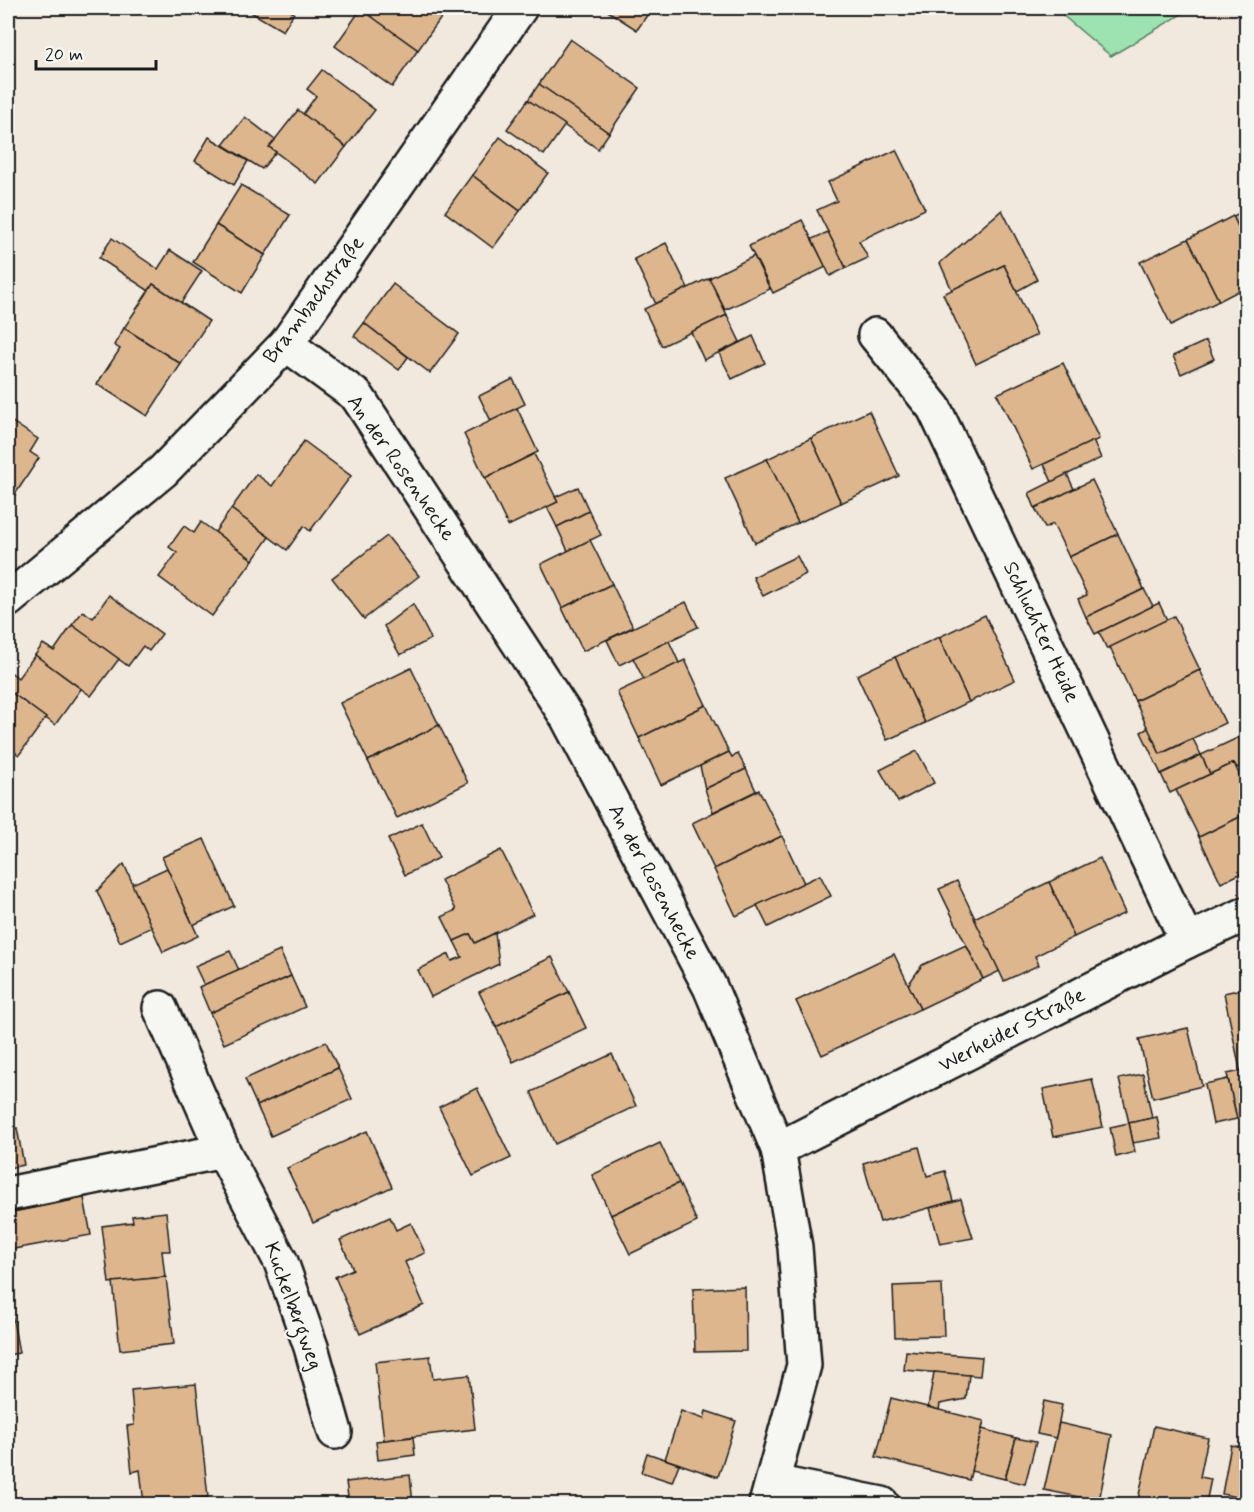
<svg xmlns="http://www.w3.org/2000/svg" width="1254" height="1512" viewBox="0 0 1254 1512" font-family="Mynerve,sans-serif">
  <style>
    .park { fill: #9ce3b1; stroke: #5c8066; stroke-width: 1.5 }
    .building { fill: #ddb68e; stroke: #1c1c1c; stroke-width: 1.5 }
    .lines { fill: none; stroke-linecap: round; stroke-linejoin: round }
    .street-casing { stroke: #1c1c1c; stroke-width: 38 }
    .street { stroke: #f6f6f2; stroke-width: 33 }
    .labels { text-anchor: middle; dominant-baseline: central; stroke-width: 4.5; stroke-linejoin: round; paint-order: stroke }
    .street-label { font-size: 21px; fill: #1c1c1c; stroke: #f6f6f2 }
  </style>
  <rect width="100%" height="100%" fill="#f1e9de"/>
  <filter id="ink" filterUnits="userSpaceOnUse"><feTurbulence type="fractalNoise" baseFrequency=".0167" numOctaves="2"/><feDisplacementMap in="SourceGraphic" scale="12" xChannelSelector="R" yChannelSelector="G"/><feConvolveMatrix kernelMatrix="1 2 1 2 8 2 1 2 1" color-interpolation-filters="sRGB"/></filter>
  <g filter="url(#ink)">
    <polygon class="park" points="1054,8 1192,8 1111,56"/>
    <g class="building">
      <polygon points="244,8 286,8 294,13 283,31"/>
      <polygon points="359,8 441,8 446,11 418,50"/>
      <polygon points="603,8 652,8 637,30"/>
      <polygon points="361,9 418,50 392,87 335,46"/>
      <polygon points="570,39 640,88 609,133 539,84"/>
      <polygon points="322,70 375,110 346,147 303,114 316,96 307,89"/>
      <polygon points="539,84 609,133 598,149 528,100"/>
      <polygon points="528,100 565,125 544,155 507,129"/>
      <polygon points="298,110 346,147 318,184 269,147"/>
      <polygon points="245,117 275,140 269,147 276,152 262,169 223,145"/>
      <polygon points="209,137 248,161 234,185 195,161"/>
      <polygon points="500,137 548,173 520,211 472,175"/>
      <polygon points="896,150 925,209 859,241 868,258 846,268 817,210 837,201 828,182"/>
      <polygon points="472,175 520,211 493,248 445,212"/>
      <polygon points="241,185 290,215 265,255 216,225"/>
      <polygon points="1002,210 1037,280 1017,291 1004,265 952,290 940,263"/>
      <polygon points="1246,210 1246,244 1233,216"/>
      <polygon points="1233,216 1246,244 1246,287 1219,301 1188,239"/>
      <polygon points="802,220 826,267 773,293 749,246"/>
      <polygon points="216,225 265,255 242,293 193,262"/>
      <polygon points="828,232 846,268 830,276 812,239"/>
      <polygon points="112,238 158,269 170,250 202,271 181,303 153,284 149,291 99,258"/>
      <polygon points="1188,239 1219,301 1171,325 1140,262"/>
      <polygon points="666,243 688,288 656,304 634,259"/>
      <polygon points="754,256 770,289 725,310 709,278"/>
      <polygon points="1004,265 1037,335 976,364 943,294"/>
      <polygon points="709,278 727,315 662,346 644,309"/>
      <polygon points="153,284 209,321 181,364 124,328"/>
      <polygon points="393,284 459,334 430,373 364,323"/>
      <polygon points="727,315 740,342 704,360 691,332"/>
      <polygon points="364,323 408,357 399,370 354,336"/>
      <polygon points="124,328 181,364 147,416 97,384 120,349 114,345"/>
      <polygon points="753,336 765,363 732,379 719,353"/>
      <polygon points="1206,341 1214,359 1181,374 1173,356"/>
      <polygon points="1063,363 1099,439 1033,469 997,394"/>
      <polygon points="513,379 525,404 491,421 479,396"/>
      <polygon points="517,408 538,452 485,478 464,434"/>
      <polygon points="869,411 899,476 841,503 811,438"/>
      <polygon points="8,419 38,439 30,452 39,458 10,502"/>
      <polygon points="811,438 841,503 798,523 767,459"/>
      <polygon points="304,441 351,476 310,531 304,526 287,550 231,509 256,474 272,486"/>
      <polygon points="1093,441 1101,458 1052,482 1044,464"/>
      <polygon points="534,454 558,502 508,526 485,478"/>
      <polygon points="767,459 798,523 755,543 725,478"/>
      <polygon points="1067,474 1074,489 1035,508 1029,493"/>
      <polygon points="1092,480 1118,534 1069,557 1053,524 1045,528 1035,508"/>
      <polygon points="578,487 589,511 557,527 547,507 558,502 555,497"/>
      <polygon points="231,509 269,537 253,560 215,532"/>
      <polygon points="589,511 601,535 568,551 557,527"/>
      <polygon points="201,522 253,560 212,616 159,577 177,553 169,547 184,526 194,533"/>
      <polygon points="1118,534 1144,589 1086,617 1078,599 1087,595 1069,557"/>
      <polygon points="387,536 419,576 364,619 332,578"/>
      <polygon points="590,540 612,584 562,608 541,564"/>
      <polygon points="797,556 806,574 763,596 753,577"/>
      <polygon points="612,584 633,627 583,651 562,608"/>
      <polygon points="1144,589 1153,606 1095,634 1086,617"/>
      <polygon points="109,595 162,634 149,651 143,646 128,666 72,625 83,611 93,618"/>
      <polygon points="686,602 698,627 619,665 607,640"/>
      <polygon points="1159,603 1167,620 1107,649 1099,632"/>
      <polygon points="413,604 431,639 400,655 384,626"/>
      <polygon points="985,615 1015,680 969,702 939,637"/>
      <polygon points="1174,616 1200,670 1135,701 1110,647"/>
      <polygon points="72,625 119,659 91,696 35,655 43,644 54,651"/>
      <polygon points="939,637 969,702 925,723 895,657"/>
      <polygon points="669,641 679,663 644,680 633,658"/>
      <polygon points="35,655 81,689 55,725 8,690 8,670 18,678"/>
      <polygon points="895,657 925,723 887,740 857,675"/>
      <polygon points="685,660 706,705 639,738 617,692"/>
      <polygon points="411,668 439,725 368,761 340,703"/>
      <polygon points="1200,670 1225,723 1160,754 1135,701"/>
      <polygon points="8,690 46,718 19,755 8,747"/>
      <polygon points="706,705 729,752 661,785 639,738"/>
      <polygon points="439,725 468,783 397,818 368,761"/>
      <polygon points="1148,728 1160,754 1193,739 1201,755 1161,774 1141,732"/>
      <polygon points="1246,734 1246,763 1237,768 1234,763 1210,774 1201,755"/>
      <polygon points="917,751 934,783 898,802 880,770"/>
      <polygon points="729,752 732,757 738,754 746,769 705,789 700,766"/>
      <polygon points="1201,755 1210,774 1170,793 1161,774"/>
      <polygon points="1234,763 1246,790 1246,814 1199,837 1176,790"/>
      <polygon points="746,769 756,791 713,812 705,789"/>
      <polygon points="759,790 782,836 714,869 692,823"/>
      <polygon points="1246,814 1246,871 1221,883 1199,837"/>
      <polygon points="422,823 439,858 405,875 388,839"/>
      <polygon points="782,836 804,883 736,916 714,869"/>
      <polygon points="204,839 234,906 193,925 162,857"/>
      <polygon points="501,850 533,914 475,943 470,934 454,941 442,917 456,910 441,880"/>
      <polygon points="1100,858 1125,913 1074,937 1049,882"/>
      <polygon points="124,864 152,927 120,942 97,891"/>
      <polygon points="167,868 198,936 163,952 132,884"/>
      <polygon points="820,875 831,896 768,927 757,905"/>
      <polygon points="957,881 1000,971 983,979 939,889"/>
      <polygon points="1049,882 1074,937 1035,956 1039,965 1004,981 974,918"/>
      <polygon points="495,933 499,964 431,997 418,970 449,954 452,961 462,957 454,941 470,934 475,943"/>
      <polygon points="966,945 983,979 920,1009 908,985 922,965"/>
      <polygon points="230,951 239,970 204,985 195,966"/>
      <polygon points="280,951 291,976 210,1013 199,987"/>
      <polygon points="894,954 920,1009 822,1055 796,1001"/>
      <polygon points="552,957 569,992 496,1027 479,992"/>
      <polygon points="291,976 305,1007 224,1044 210,1013"/>
      <polygon points="1246,988 1246,1098 1224,993"/>
      <polygon points="569,992 586,1028 513,1062 496,1027"/>
      <polygon points="1188,1028 1202,1086 1153,1098 1139,1039"/>
      <polygon points="326,1042 338,1068 257,1106 245,1079"/>
      <polygon points="612,1054 636,1106 555,1144 531,1092"/>
      <polygon points="338,1068 352,1099 271,1136 257,1106"/>
      <polygon points="1241,1071 1246,1098 1246,1117 1237,1119 1227,1074"/>
      <polygon points="1143,1074 1152,1118 1129,1123 1119,1079"/>
      <polygon points="1092,1079 1103,1127 1053,1137 1043,1089"/>
      <polygon points="1228,1079 1237,1119 1213,1124 1205,1084"/>
      <polygon points="477,1088 511,1158 473,1176 439,1107"/>
      <polygon points="1157,1117 1161,1138 1133,1143 1129,1123"/>
      <polygon points="1129,1123 1135,1152 1116,1157 1110,1127"/>
      <polygon points="17,1128 24,1165 8,1168 8,1130"/>
      <polygon points="367,1131 392,1187 313,1223 287,1168"/>
      <polygon points="660,1143 679,1183 611,1215 592,1175"/>
      <polygon points="919,1147 927,1176 945,1171 953,1201 880,1222 863,1163"/>
      <polygon points="679,1183 697,1222 630,1254 611,1215"/>
      <polygon points="84,1198 91,1235 8,1250 8,1213"/>
      <polygon points="961,1199 973,1238 940,1244 930,1208"/>
      <polygon points="166,1212 170,1251 162,1251 165,1277 109,1283 102,1226 133,1222 132,1216"/>
      <polygon points="390,1217 396,1230 411,1223 425,1253 405,1262 424,1305 360,1334 335,1277 353,1269 340,1240"/>
      <polygon points="166,1277 174,1344 120,1350 113,1282"/>
      <polygon points="942,1284 944,1336 895,1337 893,1286"/>
      <polygon points="745,1287 746,1351 695,1352 693,1289"/>
      <polygon points="8,1292 19,1353 8,1355"/>
      <polygon points="906,1351 982,1357 980,1376 904,1370"/>
      <polygon points="430,1356 433,1379 469,1375 475,1429 384,1440 375,1362"/>
      <polygon points="934,1372 969,1375 966,1399 940,1404 939,1410 928,1407"/>
      <polygon points="196,1384 208,1497 144,1504 140,1470 132,1472 127,1426 134,1425 131,1390"/>
      <polygon points="891,1398 984,1421 969,1480 876,1457"/>
      <polygon points="1044,1401 1062,1405 1056,1438 1037,1434"/>
      <polygon points="681,1411 704,1419 706,1411 736,1421 718,1477 665,1459"/>
      <polygon points="1059,1423 1112,1435 1099,1501 1044,1490"/>
      <polygon points="1154,1426 1208,1438 1200,1477 1211,1479 1206,1503 1195,1500 1195,1504 1137,1504"/>
      <polygon points="982,1429 1016,1438 1005,1479 971,1471"/>
      <polygon points="413,1437 415,1455 378,1460 376,1441"/>
      <polygon points="1016,1438 1036,1442 1025,1484 1005,1479"/>
      <polygon points="1231,1445 1246,1448 1246,1478 1242,1498 1222,1494"/>
      <polygon points="647,1453 679,1464 672,1482 641,1472"/>
      <polygon points="410,1475 413,1504 349,1504 346,1482"/>
    </g>
    <g class="lines">
      <defs>
        <g id="street">
          <polyline points="875,335 934,408 1187,941"/>
          <polyline points="286,344 357,396 567,717 710,987 778,1149 795,1247 804,1365 766,1504"/>
          <polyline points="8,600 163,471 286,344 520,8"/>
          <polyline points="160,1008 223,1151 281,1262 311,1347 335,1432"/>
          <polyline points="778,1149 1187,941 1246,914"/>
          <polyline points="8,1194 223,1151"/>
          <polyline points="773,1482 882,1504"/>
        </g>
      </defs>
      <use href="#street" class="street-casing"/>
      <use href="#street" class="street"/>
    </g>
  </g>
  <g class="labels">
    <g class="street-label">
      <text transform="translate(314 300) rotate(-53)">Brambachstraße</text>
      <text transform="translate(401 468) rotate(55)">An der Rosenhecke</text>
      <text transform="translate(1041 632) rotate(65)">Schluchter Heide</text>
      <text transform="translate(654 882) rotate(62)">An der Rosenhecke</text>
      <text transform="translate(1012 1030) rotate(-27)">Werheider Straße</text>
      <text transform="translate(293 1306) rotate(70)">Kuckelbergweg</text>
    </g>
  </g>
  <rect width="1254" height="1512" fill="none" stroke="#f6f6f2" stroke-width="30"/>
  <rect x="15" y="15" width="1224" height="1482" fill="none" stroke="#1c1c1c" stroke-width="2" filter="url(#ink)"/>
  <path d="M36 60v9h120v-9" fill="none" stroke="#1c1c1c" stroke-width="3"/>
  <text x="45" y="60" font-size="18" fill="#1c1c1c" stroke="#f6f6f2" stroke-width="4.5" paint-order="stroke">20 m</text>
</svg>
